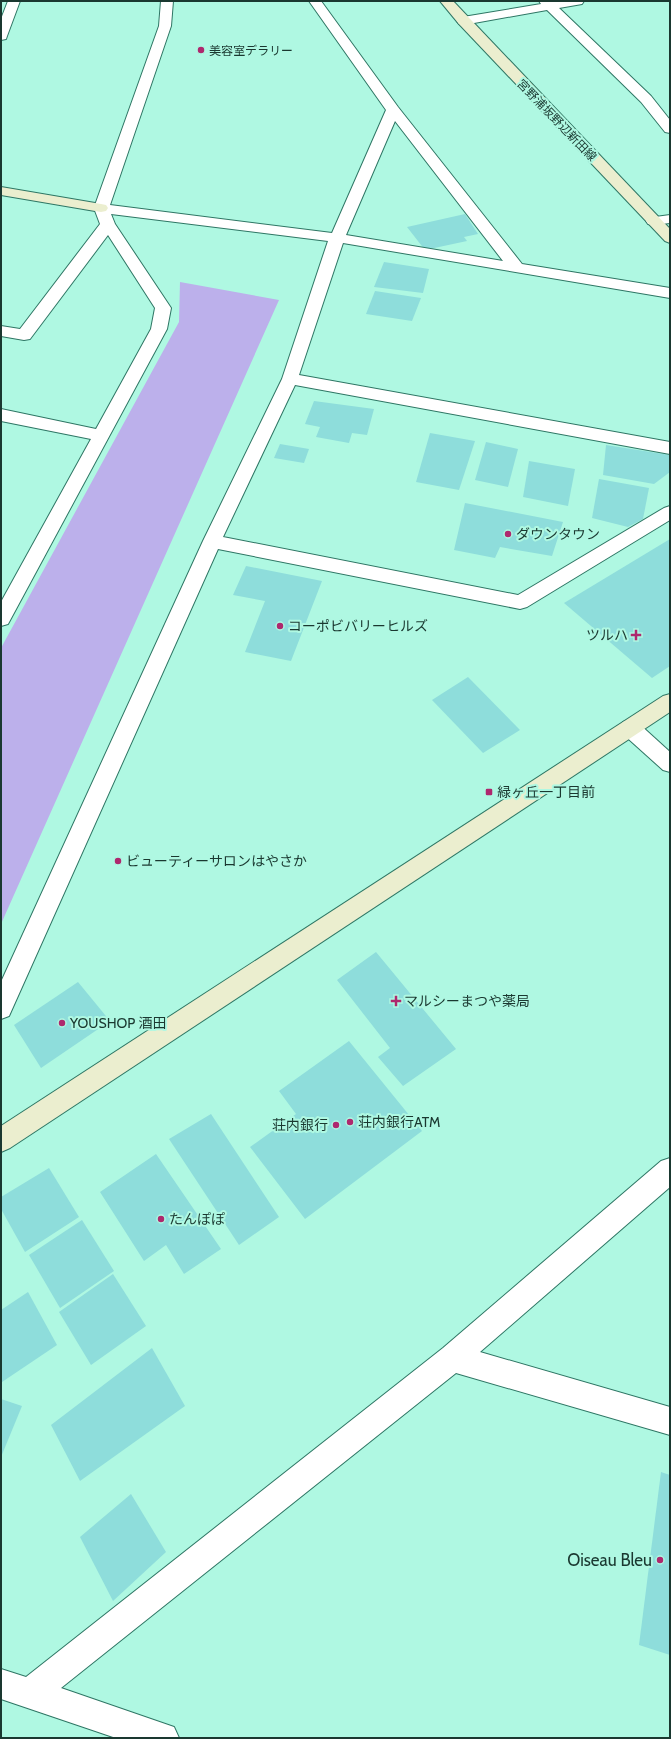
<svg xmlns="http://www.w3.org/2000/svg" width="671" height="1739" viewBox="0 0 671 1739" font-family="Cabin,'Noto Sans JP',sans-serif">
  <style>
    .green { fill: #bcb0eb }
    .building { fill: #8edddb }
    .lines { fill: none; stroke-linecap: round; stroke-linejoin: round }
    .street-casing { stroke: #2e7664; stroke-width: 2 }
    .secondary-casing { stroke: #2e7664; stroke-width: 2 }
    .street { fill: #fff; fill-rule: evenodd }
    .secondary { fill: #ebeecf; fill-rule: evenodd }
    .poi-dot { fill: #ae286e; stroke: #aff8e2; stroke-width: 1.5 }
    .labels { text-anchor: middle; dominant-baseline: central; stroke-width: 4; stroke-linejoin: round; paint-order: stroke }
    .far-poi-label { font-size: 12px; fill: #1a3830; stroke: #aff8e2; text-anchor: start }
    .far-street-label { font-size: 12px; fill: #1a3830; stroke: #aff8e2 }
    .poi-label { font-size: 14px; fill: #1a3830; stroke: #aff8e2; text-anchor: start }
    .near-poi-label { font-size: 17px; fill: #1a3830; stroke: #aff8e2; text-anchor: end }
  </style>
  <rect width="100%" height="100%" fill="#aff8e2"/>
  <polygon class="green" points="180,282 279,300 1,924 1,648 179,322"/>
  <g class="building">
    <polygon points="465,214 478,234 464,237 467,241 425,250 407,227"/>
    <polygon points="384,262 429,269 423,293 374,287"/>
    <polygon points="375,291 421,298 412,321 366,314"/>
    <polygon points="314,401 374,409 367,435 352,433 349,443 316,437 320,427 305,424"/>
    <polygon points="430,433 475,441 459,490 416,482"/>
    <polygon points="486,442 518,449 508,487 475,480"/>
    <polygon points="280,444 309,449 304,463 274,458"/>
    <polygon points="606,445 670,455 670,472 654,484 603,475"/>
    <polygon points="529,461 575,469 568,506 523,497"/>
    <polygon points="599,479 649,488 643,519 628,527 592,518"/>
    <polygon points="465,503 563,522 552,556 500,547 495,558 454,550"/>
    <polygon points="670,539 670,666 652,678 564,603"/>
    <polygon points="246,566 322,581 291,661 245,652 265,601 233,595"/>
    <polygon points="468,677 520,730 483,753 432,700"/>
    <polygon points="376,952 456,1049 403,1086 378,1057 390,1048 337,980"/>
    <polygon points="78,982 110,1021 41,1068 14,1025"/>
    <polygon points="349,1041 422,1131 305,1219 250,1147 296,1114 279,1091"/>
    <polygon points="211,1114 279,1217 239,1245 169,1139"/>
    <polygon points="156,1154 221,1249 184,1274 166,1245 144,1261 100,1192"/>
    <polygon points="49,1168 79,1217 25,1252 1,1209 1,1197"/>
    <polygon points="82,1220 114,1271 60,1308 29,1255"/>
    <polygon points="113,1274 146,1326 91,1365 59,1312"/>
    <polygon points="28,1292 57,1345 2,1382 1,1310"/>
    <polygon points="152,1348 185,1406 80,1481 51,1425"/>
    <polygon points="1,1399 22,1406 1,1457"/>
    <polygon points="661,1472 670,1475 670,1655 639,1645"/>
    <polygon points="131,1494 166,1552 113,1601 80,1537"/>
  </g>
  <g class="lines">
    <defs>
      <g id="street">
        <polygon points="8,1 20,1 7,36 6,39 1,40 1,19"/>
        <path d="M161 1H173L171 26 110 205 332 233 386 110 309 1H321L398 107 522 264 670 288V298L343 243 299 375 670 442V454L295 385 223 537 518 595 664 508 670 506V520L527 607 520 609 218 549 9 1016 1 1019V982L203 541 282 379 328 241 111 214 115 224 171 308 167 329 8 624 1 626V602L91 439 1 421V409L96 429 151 329 155 308 108 235 30 339 24 340 1 336V326L20 329 100 224 94 208 159 26ZM395 121 503 261 346 235Z"/>
        <polygon points="539,1 584,1 582,4 559,8 651,96 670,120 670,133 665,132 641,102 547,10 463,25 459,24 457,21 459,18 463,17 541,4"/>
        <polygon points="670,215 670,223 653,225 648,224 646,221 648,218"/>
        <polygon points="630,720 637,722 670,752 670,772 663,770 623,734 620,728 623,722"/>
        <polygon points="670,1158 670,1187 480,1352 670,1407 670,1435 456,1373 61,1688 174,1727 179,1738 116,1738 1,1699 1,1669 26,1677 443,1348 661,1161"/>
      </g>
      <g id="secondary">
        <polygon points="440,1 453,1 670,229 670,243 665,241 459,24"/>
        <polygon points="1,187 101,204 106,205 108,208 106,211 101,212 1,195"/>
        <polygon points="670,694 670,712 10,1148 1,1152 1,1126 663,696"/>
      </g>
    </defs>
    <use href="#street" class="street-casing"/>
    <use href="#secondary" class="secondary-casing"/>
    <use href="#street" class="street"/>
    <use href="#secondary" class="secondary"/>
  </g>
  <g class="poi-dot">
    <circle cx="201" cy="50" r="4"/>
    <circle cx="508" cy="534" r="4"/>
    <circle cx="280" cy="626" r="4"/>
    <path d="M634 629h4v4h4v4h-4v4h-4v-4h-4v-4h4z"/>
    <rect x="485" y="788" width="8" height="8" rx="2"/>
    <circle cx="118" cy="861" r="4"/>
    <path d="M394 995h4v4h4v4h-4v4h-4v-4h-4v-4h4z"/>
    <circle cx="62" cy="1023" r="4"/>
    <circle cx="350" cy="1122" r="4"/>
    <circle cx="336" cy="1125" r="4"/>
    <circle cx="161" cy="1219" r="4"/>
    <circle cx="660" cy="1560" r="4"/>
  </g>
  <g class="labels">
    <g class="far-poi-label">
      <text x="209" y="50">美容室デラリー</text>
    </g>
    <g class="far-street-label">
      <text transform="translate(557 120) rotate(46)">宮野浦坂野辺新田線</text>
    </g>
    <g class="poi-label">
      <text x="516" y="534">ダウンタウン</text>
      <text x="288" y="626">コーポビバリーヒルズ</text>
      <text x="628" y="635" text-anchor="end">ツルハ</text>
      <text x="497" y="792">緑ヶ丘一丁目前</text>
      <text x="126" y="861">ビューティーサロンはやさか</text>
      <text x="404" y="1001">マルシーまつや薬局</text>
      <text x="70" y="1023">YOUSHOP 酒田</text>
      <text x="358" y="1122">荘内銀行ATM</text>
      <text x="328" y="1125" text-anchor="end">荘内銀行</text>
      <text x="169" y="1219">たんぽぽ</text>
    </g>
    <g class="near-poi-label">
      <text x="652" y="1560">Oiseau Bleu</text>
    </g>
  </g>
  <rect width="671" height="1739" fill="none" stroke="#1a3830" stroke-width="4"/>
</svg>
